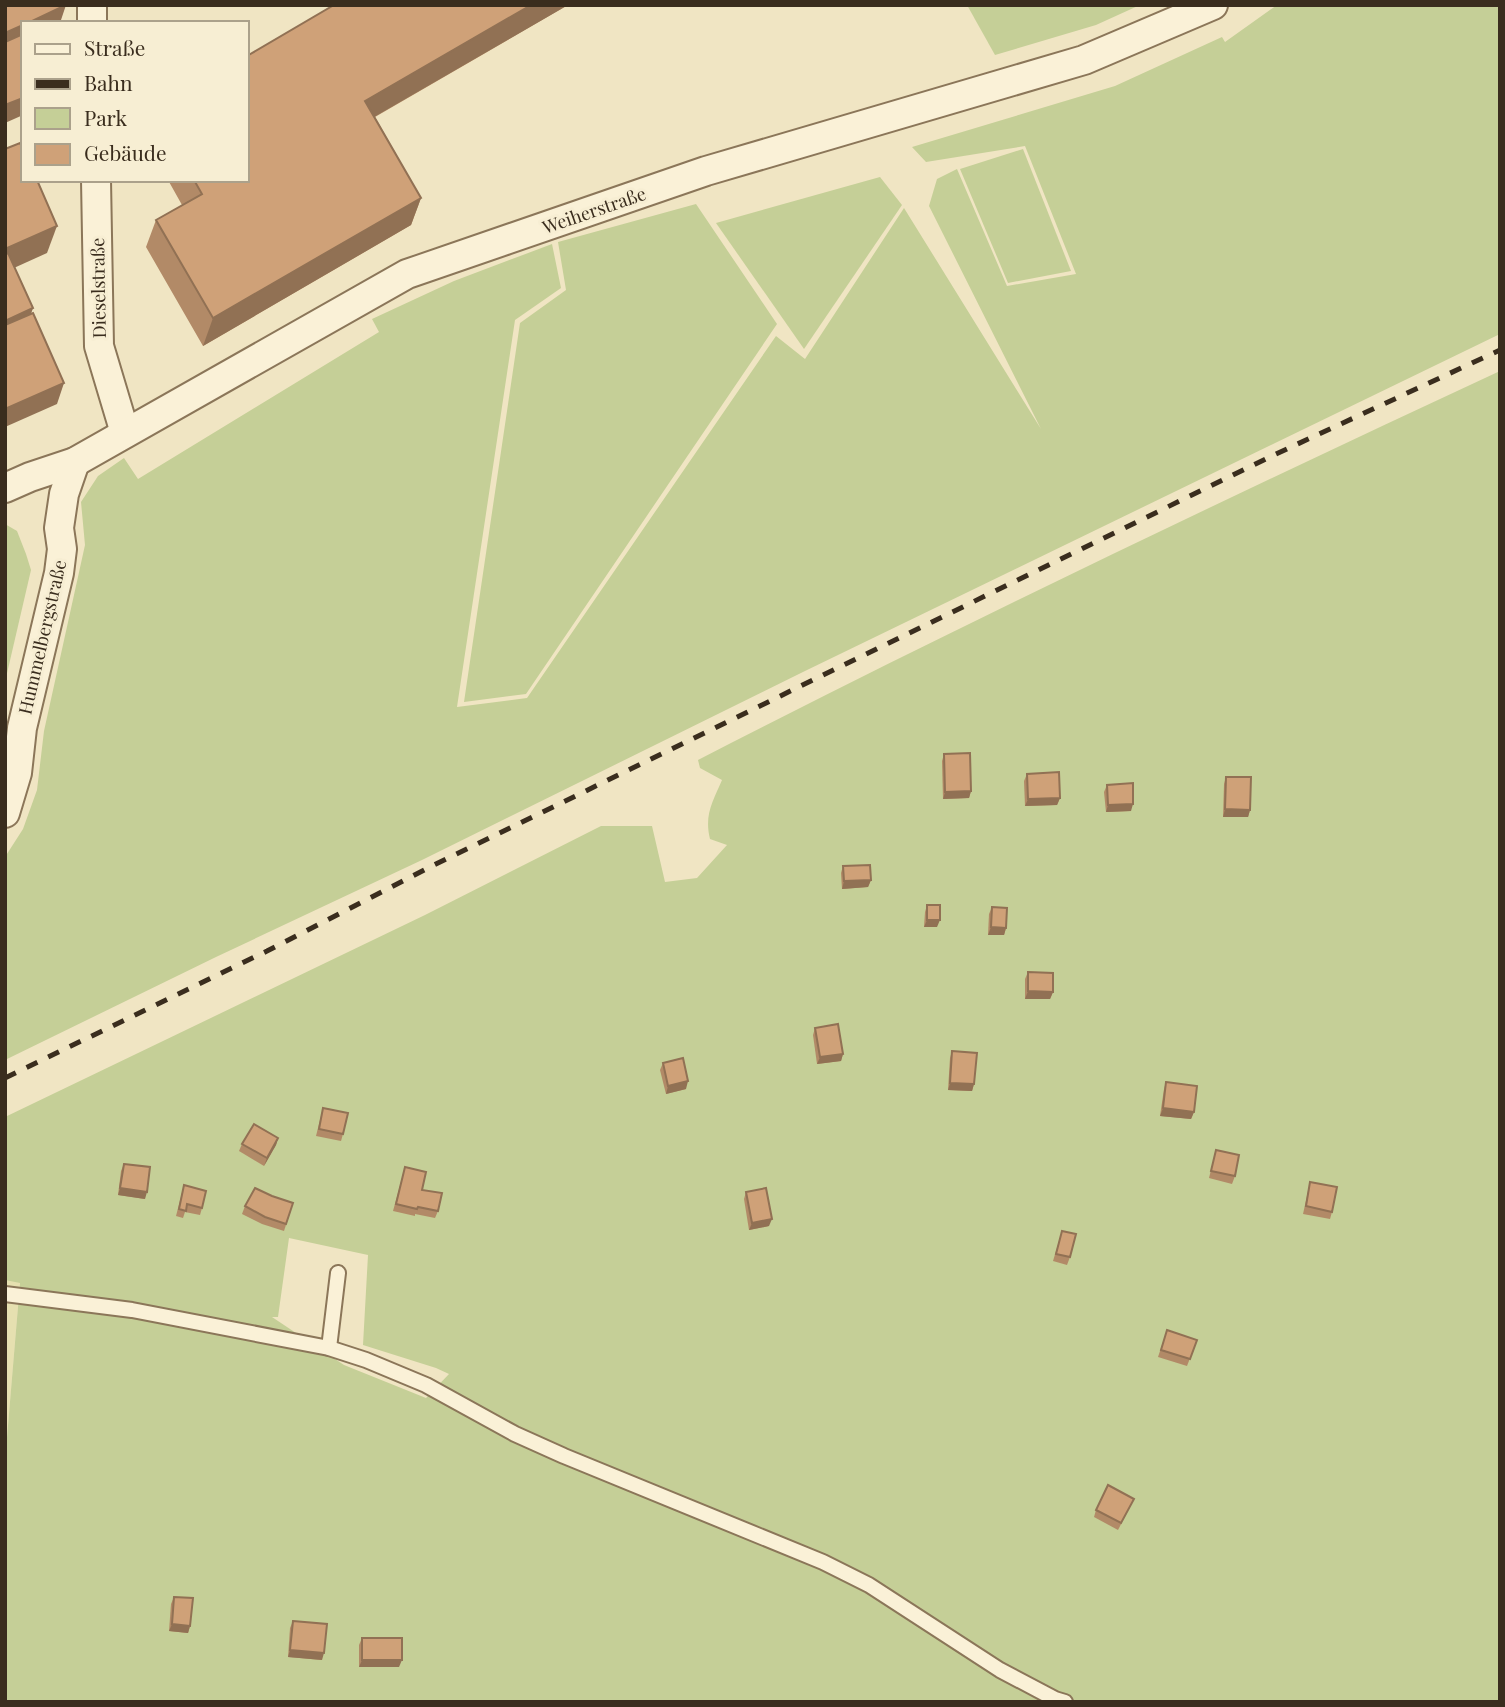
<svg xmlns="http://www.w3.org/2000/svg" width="1505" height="1707" viewBox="0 0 1505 1707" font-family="'Playfair Display',serif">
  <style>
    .farmland { fill: #e6e0b0 }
    .green { fill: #c5cf97; fill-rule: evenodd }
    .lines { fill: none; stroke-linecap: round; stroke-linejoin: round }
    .service-casing { stroke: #8b7659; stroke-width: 18 }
    .minor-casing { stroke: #8b7659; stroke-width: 32 }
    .service { stroke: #faf1d7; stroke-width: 14 }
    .minor { stroke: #faf1d7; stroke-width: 28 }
    .rail { stroke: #3a2d1e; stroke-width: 5; stroke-dasharray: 12 12; stroke-linecap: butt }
    .wall { fill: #b28a67 }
    .shaded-wall { fill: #917154 }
    .building { fill: #cfa178; stroke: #917154; stroke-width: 2 }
    .labels { text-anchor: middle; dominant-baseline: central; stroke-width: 6; stroke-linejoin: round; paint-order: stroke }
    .street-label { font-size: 18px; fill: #3a2d1e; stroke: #f7eed3 }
  </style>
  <rect width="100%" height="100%" fill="#f0e5c3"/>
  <polygon class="farmland" points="5,1280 20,1282 5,1461"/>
  <g class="green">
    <polygon points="967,5 1140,5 1096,25 995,55"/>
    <polygon points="1277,5 1500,5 1500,334 805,671 422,860 216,957 5,1060 5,857 23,829 37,790 44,731 85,545 81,502 98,476 124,458 138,479 379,332 372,319 454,281 552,244 561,288 515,320 457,707 527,698 776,336 805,359 904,208 1041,429 929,206 937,179 957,169 1007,286 1076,274 1025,146 926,162 912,147 1115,86 1222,37 1225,42"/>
    <polygon points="1023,149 1071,271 1008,283 960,169"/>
    <polygon points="880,177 902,205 804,349 716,223"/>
    <polygon points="696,204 777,324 526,694 464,702 520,323 566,290 558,242"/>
    <path d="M1500 371V1702H5V1461L20 1283 5 1280V1117L425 915 601 826H652L665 882 697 878 727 845 710 839C704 815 713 801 722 780L700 768 698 760C962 624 1230 497 1500 371ZM289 1238 368 1255 363 1345 436 1368 449 1374 426 1398 344 1365 272 1317H278Z"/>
    <polygon points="5,524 17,531 26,554 31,570 5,682"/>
  </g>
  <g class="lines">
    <defs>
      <g id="service">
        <polyline points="5,1294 132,1310 329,1348 366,1360 426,1385 515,1434 564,1456 823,1562 869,1585 1000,1670 1055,1699 1065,1702"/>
        <polyline points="329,1348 338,1273"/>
      </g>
      <g id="minor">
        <polyline points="92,5 92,23"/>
        <polyline points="96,180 99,346 125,433"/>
        <polyline points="5,488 30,477 75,462 407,274 706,171 1084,60 1213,5"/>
        <polyline points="5,813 17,773 22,728 59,573 62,549 59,528 64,494 75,462"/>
      </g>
    </defs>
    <use href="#service" class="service-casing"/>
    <use href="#minor" class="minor-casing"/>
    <use href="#service" class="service"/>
    <use href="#minor" class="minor"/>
    <polyline class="rail" points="5,1078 267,951 432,866 1276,454 1500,350"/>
  </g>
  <g class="wall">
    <polygon points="334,5 568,5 375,117 421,198 411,225 203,346 146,247 156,220 182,205 168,180 247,180"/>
    <polygon points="944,754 971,791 969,798 943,799 942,761"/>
    <polygon points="1027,774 1060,798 1057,805 1025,806 1024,781"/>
    <polygon points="1226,777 1250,810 1248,817 1223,817 1224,784"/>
    <polygon points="1107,785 1131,811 1106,812 1104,792"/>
    <polygon points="843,866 871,880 868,887 842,889 841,873"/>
    <polygon points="927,905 937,927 924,927 925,912"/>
    <polygon points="992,907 1006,928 1004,935 988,935 989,914"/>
    <polygon points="1028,972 1053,992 1050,999 1025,999 1025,979"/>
    <polygon points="815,1028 843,1054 841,1061 817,1064 813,1035"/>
    <polygon points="952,1051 974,1084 972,1091 948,1090 950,1058"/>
    <polygon points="663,1063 686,1089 666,1094 660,1070"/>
    <polygon points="1166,1082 1194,1112 1191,1119 1160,1116 1164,1089"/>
    <polygon points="323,1108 343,1134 341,1141 316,1136"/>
    <polygon points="278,1138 276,1145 264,1166 239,1151 242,1144"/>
    <polygon points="1216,1150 1235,1176 1232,1184 1209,1178"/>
    <polygon points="124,1164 145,1199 118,1195 121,1171"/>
    <polygon points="405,1167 438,1211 435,1218 415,1214 415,1216 393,1211"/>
    <polygon points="1310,1182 1332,1212 1330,1219 1303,1214"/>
    <polygon points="184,1185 202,1208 200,1215 185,1212 183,1218 176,1216"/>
    <polygon points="746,1192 769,1226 749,1230 744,1199"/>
    <polygon points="272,1196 293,1203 284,1231 262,1224 242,1214 245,1206"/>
    <polygon points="1062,1231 1070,1257 1067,1265 1053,1261"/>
    <polygon points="1167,1330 1197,1340 1187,1366 1158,1357"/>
    <polygon points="1134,1499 1118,1530 1094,1517 1096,1510"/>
    <polygon points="174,1597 190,1626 188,1633 169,1631 171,1604"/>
    <polygon points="293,1621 322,1660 288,1657 290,1628"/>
    <polygon points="362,1638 399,1667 359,1667 359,1645"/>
  </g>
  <g class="shaded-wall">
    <polygon points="66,5 60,23 28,23"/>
    <polygon points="531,5 568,5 355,128 365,101"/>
    <polygon points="23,25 23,48 5,56 5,33"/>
    <polygon points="23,98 23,115 5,123 5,105"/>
    <polygon points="421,198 411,225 203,346 213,318"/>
    <polygon points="57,226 47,253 5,272 5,249"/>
    <polygon points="33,308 26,329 5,338 5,321"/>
    <polygon points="64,383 57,404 5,427 5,409"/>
    <polygon points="971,791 969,798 943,799 945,792"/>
    <polygon points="1060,798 1057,805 1025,806 1028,799"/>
    <polygon points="1133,804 1131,811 1106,812 1108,805"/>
    <polygon points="1225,809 1250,810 1248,817 1223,817"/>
    <polygon points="871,880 868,887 842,889 844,881"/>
    <polygon points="927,920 940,920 937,927 924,927"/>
    <polygon points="991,927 1006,928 1004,935 988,935"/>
    <polygon points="1028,991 1053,992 1050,999 1025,999"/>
    <polygon points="843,1054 841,1061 817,1064 820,1057"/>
    <polygon points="688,1081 686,1089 666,1094 668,1086"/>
    <polygon points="950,1083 974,1084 972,1091 948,1090"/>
    <polygon points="1163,1108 1194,1112 1191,1119 1160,1116"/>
    <polygon points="278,1138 276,1145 264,1166 267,1158"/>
    <polygon points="120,1188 147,1192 145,1199 118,1195"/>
    <polygon points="772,1219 769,1226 749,1230 752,1223"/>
    <polygon points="172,1624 190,1626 188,1633 169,1631"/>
    <polygon points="290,1650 324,1653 322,1660 288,1657"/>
    <polygon points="362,1660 402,1660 399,1667 359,1667"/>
  </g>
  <g class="building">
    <polygon points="5,5 66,5 28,23 23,23 23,25 5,33"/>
    <polygon points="334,5 531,5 365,101 421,198 213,318 156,220 202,194 194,180 247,180 247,56"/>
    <polygon points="23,34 23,98 5,105 5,42"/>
    <polygon points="20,143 23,149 23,180 37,180 57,226 5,249 5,149"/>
    <polygon points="8,253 33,308 5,321 5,255"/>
    <polygon points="33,313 64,383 5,409 5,325"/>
    <polygon points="970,753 971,791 945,792 944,754"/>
    <polygon points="1059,772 1060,798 1028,799 1027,774"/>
    <polygon points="1226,777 1251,777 1250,810 1225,809"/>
    <polygon points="1133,783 1133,804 1108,805 1107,785"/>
    <polygon points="870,865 871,880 844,881 843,866"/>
    <rect x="927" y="905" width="13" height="15"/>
    <polygon points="992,907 1007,908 1006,928 991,927"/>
    <polygon points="1028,972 1053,973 1053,992 1028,991"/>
    <polygon points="838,1024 843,1054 820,1057 815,1028"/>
    <polygon points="952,1051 977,1053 974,1084 950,1083"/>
    <polygon points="683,1058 688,1081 668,1086 663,1063"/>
    <polygon points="1166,1082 1197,1086 1194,1112 1163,1108"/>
    <polygon points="323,1108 348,1113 343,1134 319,1129"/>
    <polygon points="254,1124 278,1138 267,1158 242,1144"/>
    <polygon points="1216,1150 1239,1155 1235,1176 1211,1171"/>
    <polygon points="124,1164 150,1167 147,1192 120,1188"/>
    <polygon points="405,1167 426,1172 422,1190 442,1193 438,1211 418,1207 417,1209 396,1204"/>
    <polygon points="1310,1182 1337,1187 1332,1212 1306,1206"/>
    <polygon points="184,1185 206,1191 202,1208 187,1204 186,1211 179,1209"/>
    <polygon points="255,1188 272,1196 293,1203 286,1224 265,1217 245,1206"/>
    <polygon points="766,1188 772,1219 752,1223 746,1192"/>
    <polygon points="1062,1231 1076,1234 1070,1257 1056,1254"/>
    <polygon points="1167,1330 1197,1340 1190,1359 1161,1350"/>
    <polygon points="1108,1485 1134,1499 1121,1523 1096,1510"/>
    <polygon points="174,1597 193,1598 190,1626 172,1624"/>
    <polygon points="293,1621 327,1624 324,1653 290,1650"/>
    <rect x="362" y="1638" width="40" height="22"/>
  </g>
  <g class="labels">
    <g class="street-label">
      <text transform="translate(594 210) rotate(-19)">Weiherstraße</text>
      <text transform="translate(98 288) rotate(-91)">Dieselstraße</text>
      <text transform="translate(42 637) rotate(-77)">Hummelbergstraße</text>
    </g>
  </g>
  <rect width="1505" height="1707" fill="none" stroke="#3a2d1e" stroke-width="14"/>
  <rect x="21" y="21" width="228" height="161" fill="#f7eed3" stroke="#aba18b" stroke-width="2"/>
  <rect x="35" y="44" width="35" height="10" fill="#faf1d7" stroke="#aba18b" stroke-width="2"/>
  <text x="84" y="56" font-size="21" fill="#3a2d1e">Straße</text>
  <rect x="35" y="79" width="35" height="10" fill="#3a2d1e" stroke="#aba18b" stroke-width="2"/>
  <text x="84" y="91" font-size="21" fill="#3a2d1e">Bahn</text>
  <rect x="35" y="108" width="35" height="21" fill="#c5cf97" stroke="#aba18b" stroke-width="2"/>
  <text x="84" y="126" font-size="21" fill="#3a2d1e">Park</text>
  <rect x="35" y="144" width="35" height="21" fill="#cfa178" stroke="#aba18b" stroke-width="2"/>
  <text x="84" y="161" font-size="21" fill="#3a2d1e">Gebäude</text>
</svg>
